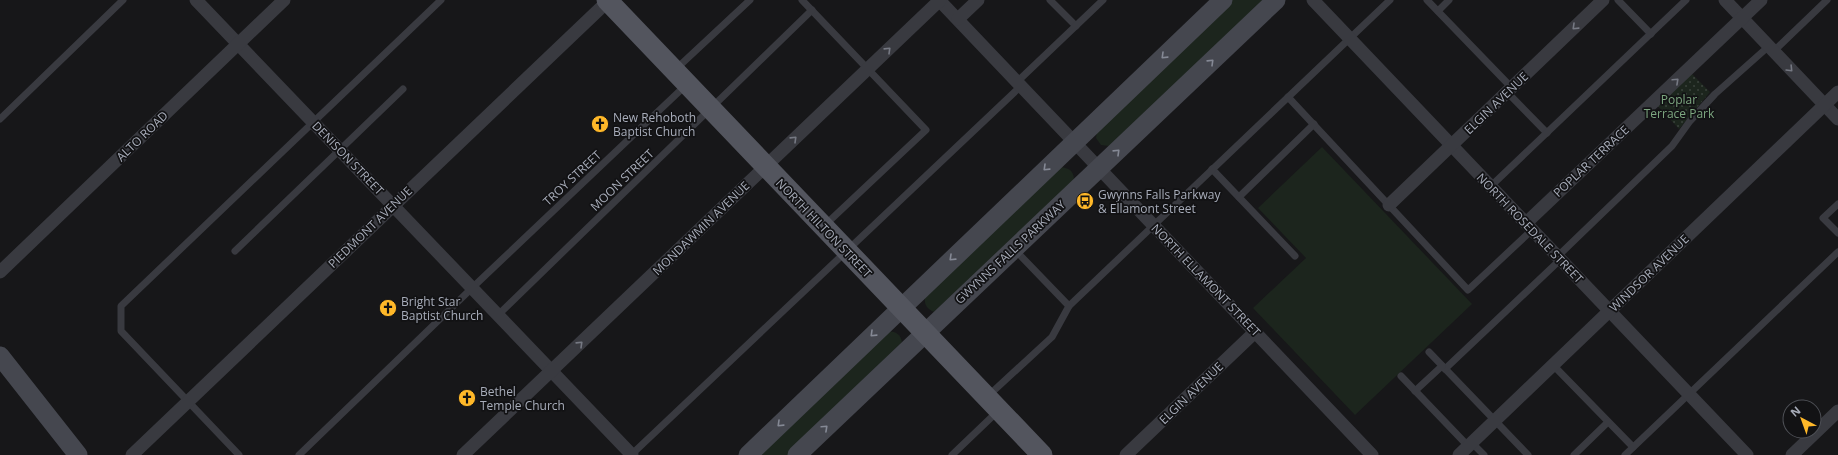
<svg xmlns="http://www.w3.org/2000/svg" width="1838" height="455" viewBox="0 0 1838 455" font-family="'Open Sans',sans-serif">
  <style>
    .grass { fill: #1c251d }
    .park { fill: url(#park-dots) }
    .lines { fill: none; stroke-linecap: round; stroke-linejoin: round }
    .service { stroke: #393a40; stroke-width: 7 }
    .minor { stroke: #393a40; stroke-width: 13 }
    .secondary { stroke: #45474f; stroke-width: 19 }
    .primary { stroke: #53555e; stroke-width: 21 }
    .oneway { stroke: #767983 }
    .oneway2 { stroke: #858995 }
    .labels { text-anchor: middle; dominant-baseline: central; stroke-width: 3.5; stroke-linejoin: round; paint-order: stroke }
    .park-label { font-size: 12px; fill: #7da780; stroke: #121214 }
    .street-label { font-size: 12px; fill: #a8adba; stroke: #121214 }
    .poi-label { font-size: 12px; fill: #a8adba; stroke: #121214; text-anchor: start }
  </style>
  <defs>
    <pattern id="park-dots" width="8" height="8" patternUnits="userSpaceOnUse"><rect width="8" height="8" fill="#1c251d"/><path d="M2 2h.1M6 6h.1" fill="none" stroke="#3a423c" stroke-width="1.8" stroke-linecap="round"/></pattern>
  </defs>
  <rect width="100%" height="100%" fill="#171719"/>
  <g class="grass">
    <polygon points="1232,0 1265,0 1109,146 1101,145 1096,138 1097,132"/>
    <polygon points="1322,147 1472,304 1355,415 1253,308 1306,258 1258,208"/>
    <path d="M1061 167C1070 168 1076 173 1073 183L934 312C927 309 924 305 925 297Z"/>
    <path d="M888 331C897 332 900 334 902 342L788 455H757Z"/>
  </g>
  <polygon class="park" points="1691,73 1710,92 1679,129 1657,105"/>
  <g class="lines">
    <g class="service">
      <polyline points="802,0 926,130 824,226"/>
      <polyline points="1050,0 1076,26"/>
      <polyline points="1427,0 1512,88"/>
      <polyline points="1618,0 1651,34"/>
      <polyline points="1438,11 1449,0"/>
      <polyline points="1774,51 1827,0"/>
      <polyline points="676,69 750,0"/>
      <polyline points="1017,82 1103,0"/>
      <polyline points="1507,92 1547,133"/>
      <polyline points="1288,97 1468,290 1532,230"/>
      <polyline points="0,119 123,0"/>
      <polyline points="1212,169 1295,256"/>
      <polyline points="1491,186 1686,0"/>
      <polyline points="1239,197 1314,124"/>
      <polyline points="1838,204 1823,218 1838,233"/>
      <polyline points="235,251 403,89"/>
      <polyline points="1558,256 1672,146 1690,121 1715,94 1769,46"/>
      <polyline points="1069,306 1390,0"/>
      <polyline points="498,315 812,10"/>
      <polyline points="1429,352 1528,455"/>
      <polyline points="1553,365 1633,447"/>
      <polyline points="1445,369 1561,259"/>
      <polyline points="1401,376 1468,446"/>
      <polyline points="1415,391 1442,366"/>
      <polyline points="988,396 1052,337 1069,306 1015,250"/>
      <polyline points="1472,443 1484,455"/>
      <polyline points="239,455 121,331 121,306 441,0"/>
      <polyline points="299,455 472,288 686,85"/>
      <polyline points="631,455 1021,86"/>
      <polyline points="952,455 998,411"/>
      <polyline points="1574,455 1608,422"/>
      <polyline points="1625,455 1838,252"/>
    </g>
    <g class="minor">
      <polyline points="196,0 632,455"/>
      <polyline points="939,0 1372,455"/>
      <polyline points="1313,0 1747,455"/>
      <polyline points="1725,0 1838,119"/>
      <polyline points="958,19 978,0"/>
      <polyline points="1389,205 1603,0"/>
      <polyline points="1526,223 1761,0"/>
      <polyline points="0,272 284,0"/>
      <polyline points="132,455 609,0"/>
      <polyline points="463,455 940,0"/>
      <polyline points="1126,455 1255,332"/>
      <polyline points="1459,455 1838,92"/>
      <polyline points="1792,455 1838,411"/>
    </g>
    <g class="secondary">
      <polyline points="0,356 78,455"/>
      <polyline points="748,455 1223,0"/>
      <polyline points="797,455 1276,0"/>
    </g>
    <polyline class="primary" points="607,0 1042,455"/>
  </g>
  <defs><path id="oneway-chevron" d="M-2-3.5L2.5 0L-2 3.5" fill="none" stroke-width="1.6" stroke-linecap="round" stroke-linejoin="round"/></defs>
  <g class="oneway">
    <use href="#oneway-chevron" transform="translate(1575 27) rotate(136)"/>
    <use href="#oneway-chevron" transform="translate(888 50) rotate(-44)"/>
    <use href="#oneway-chevron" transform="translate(1790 69) rotate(46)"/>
    <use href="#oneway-chevron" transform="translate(1676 81) rotate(-43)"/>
    <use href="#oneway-chevron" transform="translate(794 139) rotate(-44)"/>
    <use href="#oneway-chevron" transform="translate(580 344) rotate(-44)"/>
  </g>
  <g class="oneway2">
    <use href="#oneway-chevron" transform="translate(1164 56) rotate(136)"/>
    <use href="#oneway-chevron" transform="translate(1211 62) rotate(-44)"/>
    <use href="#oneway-chevron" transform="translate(1117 152) rotate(-44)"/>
    <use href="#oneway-chevron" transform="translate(1046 168) rotate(136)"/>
    <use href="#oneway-chevron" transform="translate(952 258) rotate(136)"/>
    <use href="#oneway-chevron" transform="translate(873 334) rotate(136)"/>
    <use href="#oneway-chevron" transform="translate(780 424) rotate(136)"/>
    <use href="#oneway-chevron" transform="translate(825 428) rotate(-43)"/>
  </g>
  <defs>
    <symbol id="church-disc" viewBox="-11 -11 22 22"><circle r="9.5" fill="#ffb829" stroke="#121214"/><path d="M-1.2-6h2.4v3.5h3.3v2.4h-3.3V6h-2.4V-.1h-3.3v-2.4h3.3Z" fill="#111"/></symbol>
    <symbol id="bus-disc" viewBox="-11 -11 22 22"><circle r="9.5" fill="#ffb829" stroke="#121214"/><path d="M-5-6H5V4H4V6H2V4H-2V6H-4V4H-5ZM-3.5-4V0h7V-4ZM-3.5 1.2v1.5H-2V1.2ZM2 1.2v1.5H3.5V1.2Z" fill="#111"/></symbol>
  </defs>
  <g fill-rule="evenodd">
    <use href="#church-disc" x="590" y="114" width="20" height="20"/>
    <use href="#bus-disc" x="1075" y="191" width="20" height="20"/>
    <use href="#church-disc" x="378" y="298" width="20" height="20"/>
    <use href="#church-disc" x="457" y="388" width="20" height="20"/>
  </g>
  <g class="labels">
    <g class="park-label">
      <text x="1679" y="99">Poplar<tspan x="1679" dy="14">Terrace Park</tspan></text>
    </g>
    <g class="street-label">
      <text transform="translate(1496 103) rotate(-44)">ELGIN AVENUE</text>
      <text transform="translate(142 136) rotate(-44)">ALTO ROAD</text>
      <text transform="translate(348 158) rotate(46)">DENISON STREET</text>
      <text transform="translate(1591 161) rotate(-43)">POPLAR TERRACE</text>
      <text transform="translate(572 178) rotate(-43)">TROY STREET</text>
      <text transform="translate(622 180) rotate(-44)">MOON STREET</text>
      <text transform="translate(370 227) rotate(-44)">PIEDMONT AVENUE</text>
      <text transform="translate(701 228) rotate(-44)">MONDAWMIN AVENUE</text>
      <text transform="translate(824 228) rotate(46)">NORTH HILTON STREET</text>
      <text transform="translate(1530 228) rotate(46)">NORTH ROSEDALE STREET</text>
      <text transform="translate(1010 252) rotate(-43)">GWYNNS FALLS PARKWAY</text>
      <text transform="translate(1649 273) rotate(-44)">WINDSOR AVENUE</text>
      <text transform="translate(1206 280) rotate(46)">NORTH ELLAMONT STREET</text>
      <text transform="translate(1191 393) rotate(-44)">ELGIN AVENUE</text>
    </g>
    <g class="poi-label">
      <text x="613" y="117">New Rehoboth<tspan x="613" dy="14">Baptist Church</tspan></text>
      <text x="1098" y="194">Gwynns Falls Parkway<tspan x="1098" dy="14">&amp; Ellamont Street</tspan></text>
      <text x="401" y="301">Bright Star<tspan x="401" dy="14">Baptist Church</tspan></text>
      <text x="480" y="391">Bethel<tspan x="480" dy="14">Temple Church</tspan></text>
    </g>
  </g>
  <g transform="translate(1802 419) rotate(319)"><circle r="19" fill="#121214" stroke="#4e5056"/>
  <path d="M0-3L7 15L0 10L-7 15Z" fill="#ffb829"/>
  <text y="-6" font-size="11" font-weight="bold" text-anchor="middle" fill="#a8adba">N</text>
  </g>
</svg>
